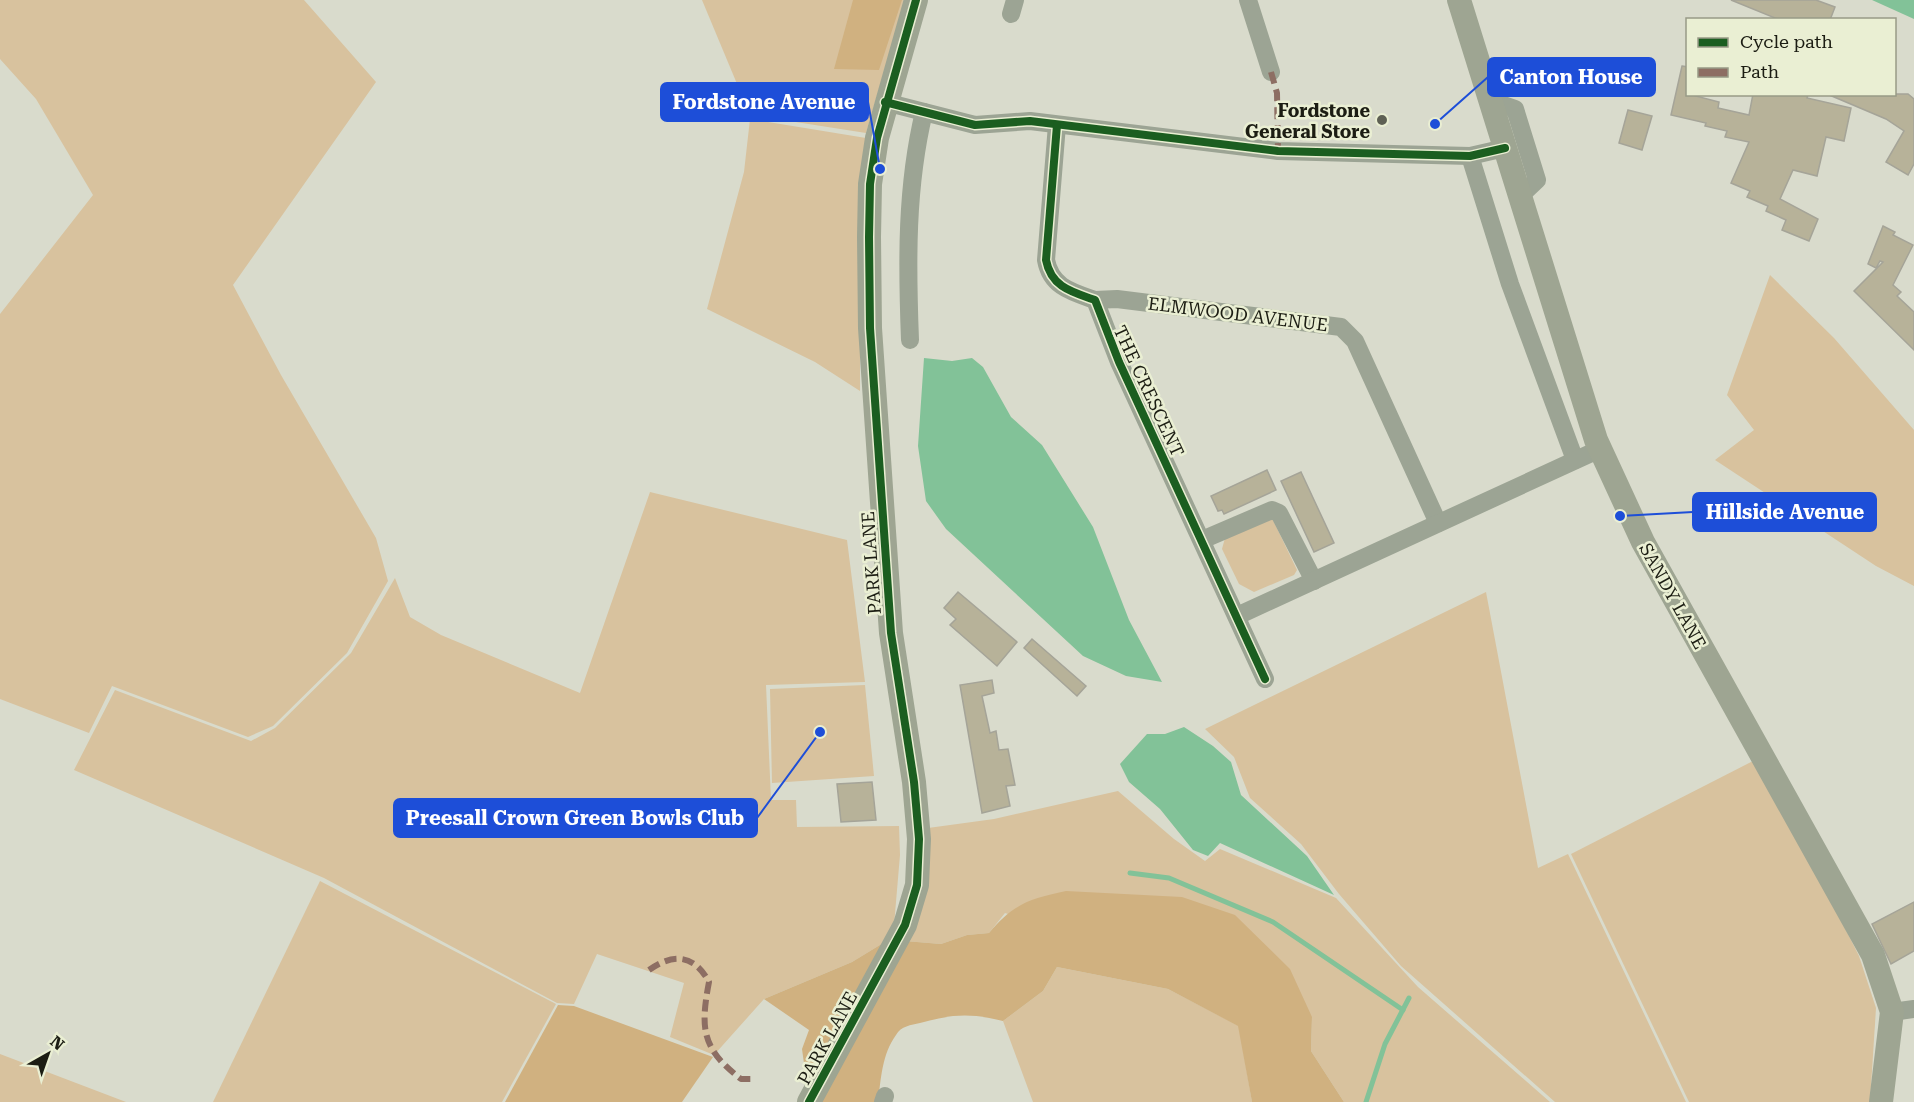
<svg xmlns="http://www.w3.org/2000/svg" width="1914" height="1102" viewBox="0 0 1914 1102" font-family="'Roboto Serif',serif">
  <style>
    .green { fill: #d8c29e }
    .forest { fill: #d0b180 }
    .water { fill: #82c298 }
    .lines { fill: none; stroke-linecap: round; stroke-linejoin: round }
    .stream { stroke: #82c298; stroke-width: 5 }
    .building { fill: #b7b299; stroke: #a5a498; stroke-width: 1.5 }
    .minor { stroke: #9ca494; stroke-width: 18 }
    .major { stroke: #9ea592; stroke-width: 24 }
    .quiet { stroke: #8d6e63; stroke-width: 6; stroke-dasharray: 12 6; stroke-linecap: butt }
    .cycleway-casing { stroke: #eaefd3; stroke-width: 11 }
    .cycleway { stroke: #1b5e20; stroke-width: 8 }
    .poi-dot { fill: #5e6054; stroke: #eaefd3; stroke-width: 2 }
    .labels { text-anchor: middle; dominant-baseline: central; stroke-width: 5; stroke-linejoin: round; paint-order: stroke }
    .poi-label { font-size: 18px; font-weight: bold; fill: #1c1d13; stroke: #eaefd3; text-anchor: end }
    .street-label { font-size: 18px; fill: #1c1d13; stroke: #eaefd3 }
    .leader { fill: none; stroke: #1d4ed8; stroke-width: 2 }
    .callout-dot { fill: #1d4ed8; stroke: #eaefd3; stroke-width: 2 }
    .callout { fill: #1d4ed8; stroke: #1d4ed8; stroke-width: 2 }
    .callout-label { font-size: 20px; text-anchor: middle; font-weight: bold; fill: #fff }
  </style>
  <rect width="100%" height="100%" fill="#d9dbcc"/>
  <g class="green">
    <polygon points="0,0 304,0 376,82 233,285 281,375 376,538 388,581 347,653 273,726 248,737 112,686 89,733 0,699 0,314 93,195 36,99 0,59"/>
    <polygon points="702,0 905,0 866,133 750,115"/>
    <polygon points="750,119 866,138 860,275 860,391 815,362 707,309 744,172"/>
    <polygon points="1770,275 1834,338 1914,430 1914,586 1876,566 1715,460 1754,430 1727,395"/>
    <polygon points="650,492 847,540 865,682 766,685 771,800 796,800 797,827 899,826 900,855 893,937 852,962 764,999 714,1055 670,1037 684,983 597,954 574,1004 557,1003 324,878 74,770 115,690 251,741 275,728 351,653 395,578 410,617 441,635 580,693"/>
    <polygon points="1269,519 1273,520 1297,570 1294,575 1254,592 1239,584 1222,549 1225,538"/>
    <polygon points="1486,592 1538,868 1568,854 1686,1102 1555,1102 1401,966 1339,894 1301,844 1250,798 1234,757 1205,729"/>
    <polygon points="865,685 874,776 772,783 770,689"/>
    <polygon points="1753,761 1824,886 1859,956 1876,1008 1870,1102 1689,1102 1571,854"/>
    <polygon points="1118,791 1174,839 1205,861 1220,849 1336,898 1418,987 1550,1102 1344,1102 1311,1051 1312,1017 1005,913 989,933 967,935 941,944 905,941 928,828 994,819"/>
    <polygon points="320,881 556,1004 502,1102 213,1102"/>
    <polygon points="1057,967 1168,989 1239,1026 1252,1102 1033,1102 1003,1021 1043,991"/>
    <polygon points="0,1054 126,1102 0,1102"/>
  </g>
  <g class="forest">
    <polygon points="853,0 902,0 879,70 834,69"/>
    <path d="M1066 891 1182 897 1235 915 1290 969 1312 1017 1311 1051 1344 1102H1252L1238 1026 1168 989 1057 967 1043 991 1003 1021C970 1013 953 1014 920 1023 911 1025 901 1026 896 1035 882 1054 881 1079 878 1102H819L905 941 941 944 967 935 989 933C1013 904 1029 899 1066 891Z"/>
    <polygon points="893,937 807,1085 802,1049 809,1030 764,999 852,962"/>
    <polygon points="558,1005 574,1006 713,1057 682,1102 505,1102"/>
  </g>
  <g class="water">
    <polygon points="1872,0 1914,0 1914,19"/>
    <polygon points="924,358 952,361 972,358 983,367 1011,417 1042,445 1093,527 1129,620 1162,682 1126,676 1083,656 946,529 926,501 918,446"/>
    <polygon points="1184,727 1213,746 1231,762 1241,795 1307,856 1334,895 1220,843 1208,856 1193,850 1160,809 1129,782 1120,764 1147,734 1165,734"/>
  </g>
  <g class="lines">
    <g class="stream">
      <polyline points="1130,873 1169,878 1273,922 1403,1010"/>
      <polyline points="1366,1102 1385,1044 1409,998"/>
    </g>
  </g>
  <g class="building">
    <polygon points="1731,0 1816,0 1835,7 1830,20 1780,20"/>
    <polygon points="1682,66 1688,67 1688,94 1719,102 1718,108 1749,115 1753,94 1808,94 1807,98 1851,108 1844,141 1826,137 1817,176 1793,170 1780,199 1818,219 1809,241 1782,230 1786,220 1766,211 1768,206 1747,197 1750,191 1731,183 1749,142 1725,137 1727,131 1705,126 1706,123 1671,115"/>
    <polygon points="1827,94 1908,94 1914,99 1914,164 1908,175 1886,162 1904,131 1886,119"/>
    <polygon points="1628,110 1652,116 1642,150 1619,143"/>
    <polygon points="1883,226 1895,232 1893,235 1913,245 1893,285 1901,292 1897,296 1914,312 1914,350 1854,291 1883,262 1880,261 1876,268 1868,264"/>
    <polygon points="1267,470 1276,490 1224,514 1222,510 1218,511 1211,496"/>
    <polygon points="1301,472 1334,543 1314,552 1281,481"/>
    <polygon points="958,592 1017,642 997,666 950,625 956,619 944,608"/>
    <polygon points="1032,639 1086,686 1077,696 1024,648"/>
    <polygon points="992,680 994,693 982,696 990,733 996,731 999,750 1008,749 1015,785 1006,786 1010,806 982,813 960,685"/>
    <polygon points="872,782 876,820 841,822 837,784"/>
    <polygon points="1914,902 1914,951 1891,964 1872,924"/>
  </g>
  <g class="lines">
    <g class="minor">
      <polyline points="1248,0 1271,72"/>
      <polyline points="1011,14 1015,0"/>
      <polyline points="1492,101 1515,109 1537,180 1519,197"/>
      <polyline points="885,102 975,125 1030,121 1278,151 1470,156 1505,148"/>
      <path d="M1057 125 1046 260C1051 287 1072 292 1095 300L1119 362 1265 679"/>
      <polyline points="1470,156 1510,284 1575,460"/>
      <polyline points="1095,300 1117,299 1341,327 1355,341 1438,523"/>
      <path d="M910 340C907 263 906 187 924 112"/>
      <polyline points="1202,540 1272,510 1279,513 1314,581"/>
      <polyline points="1237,616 1600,449"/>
      <polyline points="1892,1012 1914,1009"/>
      <polyline points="883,1102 885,1096"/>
    </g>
    <g class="major">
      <polyline points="1459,0 1596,440 1643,542 1873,955 1892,1012 1881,1102"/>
      <polyline points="809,1102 905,925 917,885 919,839 914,782 891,633 870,328 869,237 870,184 877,138 916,0"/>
    </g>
    <g class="quiet">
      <polyline points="1271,72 1277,93 1278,151"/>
      <path d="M649 970C673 953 694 954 709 982 700 1029 702 1049 741 1079H754"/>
    </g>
    <defs>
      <g id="cycleway">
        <polyline points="885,102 975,125 1030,121 1278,151 1470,156 1505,148"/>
        <path d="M1057 125 1046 260C1051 287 1072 292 1095 300L1119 362 1265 679"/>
        <polyline points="809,1102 905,925 917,885 919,839 914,782 891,633 870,328 869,237 870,184 877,138 916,0"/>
      </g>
    </defs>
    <use href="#cycleway" class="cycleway-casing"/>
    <use href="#cycleway" class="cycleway"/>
  </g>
  <circle class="poi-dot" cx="1382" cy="120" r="6"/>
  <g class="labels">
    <g class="poi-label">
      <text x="1370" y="110">Fordstone<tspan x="1370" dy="21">General Store</tspan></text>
    </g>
    <g class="street-label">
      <text transform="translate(1238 314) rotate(7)">ELMWOOD AVENUE</text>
      <text transform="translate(1149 391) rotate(65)">THE CRESCENT</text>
      <text transform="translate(871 563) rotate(-94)">PARK LANE</text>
      <text transform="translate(1673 596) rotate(61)">SANDY LANE</text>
      <text transform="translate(827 1038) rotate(-61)">PARK LANE</text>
    </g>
  </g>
  <path class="leader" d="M1435 124L1488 77M880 169L868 102M1620 516L1693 512M820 732L757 818"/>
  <g class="callout-dot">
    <circle cx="1435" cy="124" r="6"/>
    <circle cx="880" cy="169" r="6"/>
    <circle cx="1620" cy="516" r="6"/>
    <circle cx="820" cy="732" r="6"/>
  </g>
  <g class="callout">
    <rect x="1488" y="58" width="167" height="38" rx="6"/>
    <rect x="661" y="83" width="207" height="38" rx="6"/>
    <rect x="1693" y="493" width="183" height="38" rx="6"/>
    <rect x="394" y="799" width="363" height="38" rx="6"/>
  </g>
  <g class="callout-label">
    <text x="1571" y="84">Canton House</text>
    <text x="764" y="109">Fordstone Avenue</text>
    <text x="1785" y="519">Hillside Avenue</text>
    <text x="575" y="825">Preesall Crown Green Bowls Club</text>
  </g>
  <rect x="1686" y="18" width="210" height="78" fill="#eaefd3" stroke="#989b86" stroke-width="1.5"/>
  <rect x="1698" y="38" width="30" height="9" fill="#1b5e20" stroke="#989b86" stroke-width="1.5"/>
  <text x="1740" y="48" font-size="18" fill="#1c1d13">Cycle path</text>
  <rect x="1698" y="68" width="30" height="9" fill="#8d6e63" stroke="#989b86" stroke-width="1.5"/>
  <text x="1740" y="78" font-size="18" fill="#1c1d13">Path</text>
  <g transform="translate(48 1054) rotate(40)" stroke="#eaefd3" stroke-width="4.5" paint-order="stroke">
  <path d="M0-4.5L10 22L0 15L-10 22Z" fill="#1c1d13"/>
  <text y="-9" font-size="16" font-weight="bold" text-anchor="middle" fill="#1c1d13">N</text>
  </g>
</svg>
